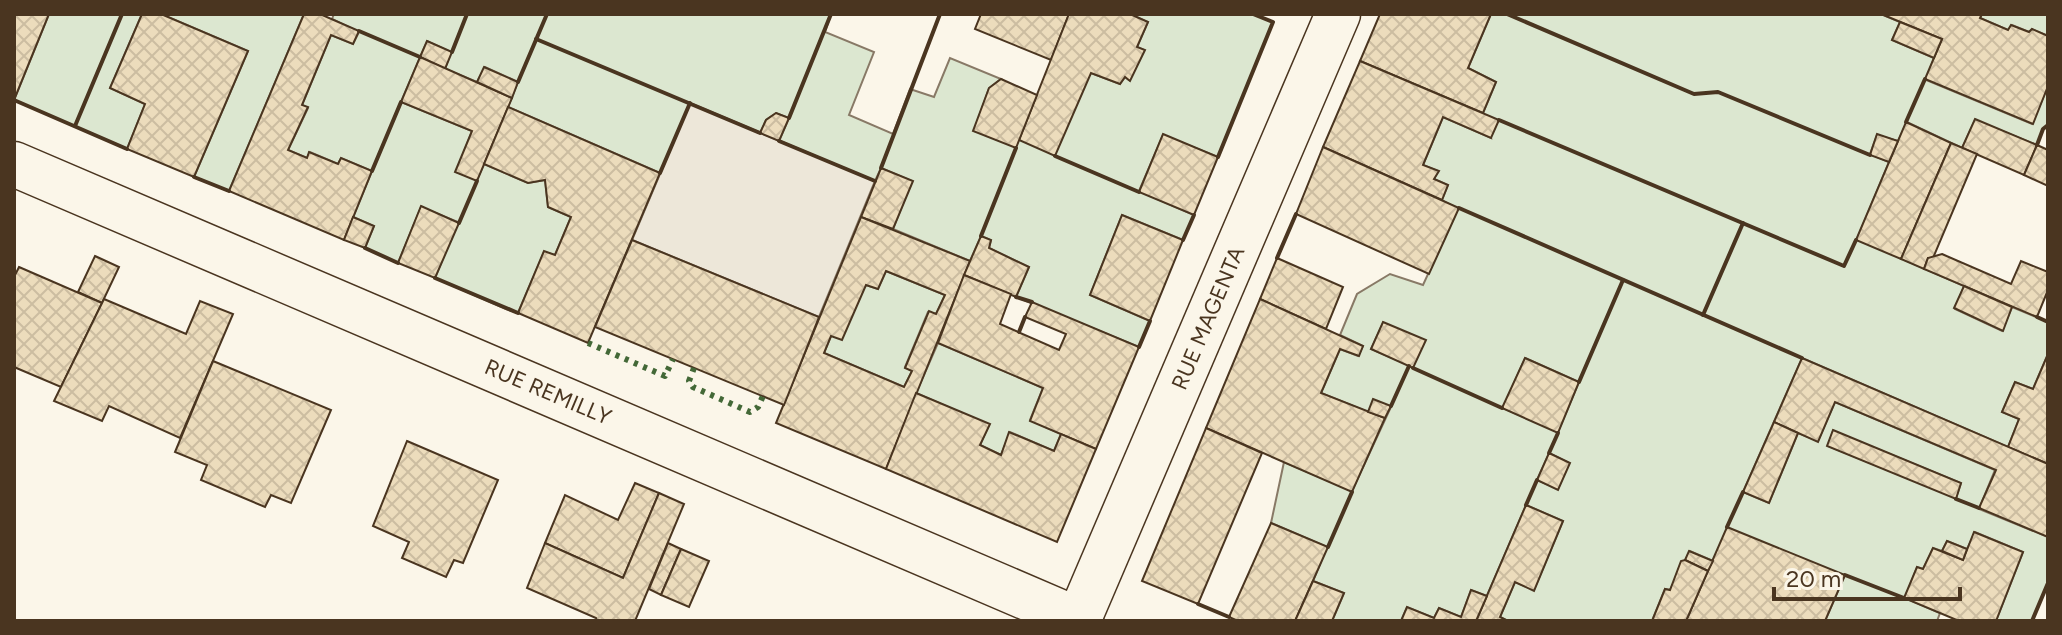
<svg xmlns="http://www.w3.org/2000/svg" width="2062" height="635" viewBox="0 0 2062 635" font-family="Figtree,sans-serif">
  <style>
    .garden { fill: #dce7d0; stroke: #887966; stroke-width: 2; fill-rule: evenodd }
    .parking { fill: #ede7d9; stroke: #887966; stroke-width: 2 }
    .building { fill: url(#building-cross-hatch); stroke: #4a3520; stroke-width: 2; fill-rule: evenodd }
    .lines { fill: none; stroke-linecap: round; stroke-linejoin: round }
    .street-casing { stroke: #4a3520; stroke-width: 47 }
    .secondary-casing { stroke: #4a3520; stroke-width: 47 }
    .street { stroke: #fbf6e9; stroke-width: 44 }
    .secondary { stroke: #fbf6e9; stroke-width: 44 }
    .hedge { stroke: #436837; stroke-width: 6; stroke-dasharray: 4 6; stroke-linecap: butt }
    .wall { stroke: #4a3520; stroke-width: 4 }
    .labels { text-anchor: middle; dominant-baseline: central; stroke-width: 6; stroke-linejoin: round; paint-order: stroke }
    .street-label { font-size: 22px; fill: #4a3520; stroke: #fbf6e9 }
  </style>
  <defs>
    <pattern id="building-cross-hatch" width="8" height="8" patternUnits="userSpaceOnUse" patternTransform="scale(2)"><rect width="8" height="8" fill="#ecdcbc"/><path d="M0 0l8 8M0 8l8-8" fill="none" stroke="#ccbda1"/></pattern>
  </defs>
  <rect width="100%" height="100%" fill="#fbf6e9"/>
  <g class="garden">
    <polygon points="49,14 142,14 110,88 145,104 127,149 14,100"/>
    <polygon points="161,14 304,14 229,191 194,177 248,51"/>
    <polygon points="334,14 831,14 825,32 874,52 849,115 893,134 910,89 934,97 950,58 1001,79 989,88 974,131 1019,140 1091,73 1120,84 1125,77 1129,80 1144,50 1137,47 1148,22 1130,14 1253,14 1273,22 1218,157 1163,135 1139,191 1194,215 1183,240 1122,215 1090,295 1150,321 1139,347 1016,297 1029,267 989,248 991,240 981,236 970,261 893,229 912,181 881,168 875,181 779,141 789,118 776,113 766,120 760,133 690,104 660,173 508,107 518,82 485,67 477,82 445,69 451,52 427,41 401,102 472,131 456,172 477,180 484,164 528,183 545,180 548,207 571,217 555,255 544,252 518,313 506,309 435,278 458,222 421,207 398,263 365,248 374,226 353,217 372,171 341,158 338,164 310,152 307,158 288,150 308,108 302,105 331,35 353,44 359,32 332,19"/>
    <path d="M1491 14H1881L1900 22 1892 40 1934 58 1926 80 2032 124 2048 86V125L2043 129 2037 145 1975 120 1962 148 1907 122 1898 141 1877 135 1870 154 1889 162 1857 239 1964 286 1955 309 2002 331 2012 307 2048 322V354L2033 389 2015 382 2002 412 2019 419 2008 447 1802 358 1743 492 1769 503 1798 433 1818 441 1835 402 1995 470 1979 509 2048 537V583L2032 621H1996L2023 552 1975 532 1967 549 1947 541 1942 551 1933 548 1923 569 1917 567 1905 598 1940 613 1937 621H1825L1845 575 1713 561 1690 551 1670 590 1665 589 1652 621H1508L1500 617 1515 582 1534 590 1563 521 1526 505 1487 596 1471 590 1461 617 1439 608 1434 618 1407 607 1401 621H1332L1344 593 1313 581 1327 547 1271 523 1284 462 1352 491 1391 407 1368 412 1321 393 1340 349 1358 356 1363 346 1340 335 1357 294 1390 274 1423 285 1458 209 1442 200 1448 185 1434 179 1438 171 1423 165 1443 117 1491 138 1483 113 1496 82 1468 68ZM1383 323 1413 367 1371 349ZM1525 358 1579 382 1558 432 1503 408ZM1833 431 1961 483 1956 498 1828 446ZM1549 453 1569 463 1558 489 1537 480Z"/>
    <polygon points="1982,14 2048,14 2048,36 2032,29 2029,32 2012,25 2008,30 1980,18"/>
    <polygon points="886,271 945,295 936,314 928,312 905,367 912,371 904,387 824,353 831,336 866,285 878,289"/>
    <polygon points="938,343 1043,388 1030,420 1061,434 1054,451 1010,432 1001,455 980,445 989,425 916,393"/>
  </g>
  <polygon class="parking" points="690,103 875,181 819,317 632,240"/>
  <g class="building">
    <polygon points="14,14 49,14 14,100"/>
    <polygon points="142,14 161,14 248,51 194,177 127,149 145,104 110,88"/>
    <polygon points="304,14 320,14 359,31 353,44 331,35 302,105 308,107 288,150 307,158 309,152 338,164 341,158 372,171 344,240 229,191"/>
    <polygon points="981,14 1069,14 1051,60 975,29"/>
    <polygon points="1069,14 1130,14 1148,22 1137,47 1145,50 1130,81 1125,77 1120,84 1091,73 1055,156 1019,140"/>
    <polygon points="1380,14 1491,14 1468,68 1496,82 1483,113 1360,61"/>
    <polygon points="1881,14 1982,14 1980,18 2008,30 2011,25 2029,32 2032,29 2048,36 2048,86 2033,124 1925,79 1942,39"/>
    <polygon points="1900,22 1942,39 1934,58 1892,40"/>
    <polygon points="427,41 452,52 445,69 420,57"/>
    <polygon points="420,57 512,98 477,181 455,172 472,131 401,102"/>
    <polygon points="1360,61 1499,120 1491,138 1443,117 1423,165 1439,171 1434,179 1448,185 1442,200 1323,147"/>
    <polygon points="484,67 518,82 512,98 477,82"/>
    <polygon points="1001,79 1037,95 1016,148 973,131 989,88"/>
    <polygon points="508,107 660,173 588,343 518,313 544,251 555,255 571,217 548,207 545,180 528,183 484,164"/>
    <polygon points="776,113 789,118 779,141 760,133 766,120"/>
    <polygon points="1975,119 2037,145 2024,175 1962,148"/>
    <polygon points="1906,122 1951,143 1901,259 1856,240"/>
    <polygon points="1163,134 1218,157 1194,215 1139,192"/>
    <polygon points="1877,134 1898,141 1889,162 1870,155"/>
    <polygon points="1951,143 1977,154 1933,258 1928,258 1924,269 1901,259"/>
    <polygon points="2037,145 2048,150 2048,186 2024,175"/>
    <polygon points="1323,147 1459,208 1429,274 1296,214"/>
    <polygon points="881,168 913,181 893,229 861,217"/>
    <polygon points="421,206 459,223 435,278 398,263"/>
    <polygon points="1122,215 1183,240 1150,321 1090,295"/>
    <polygon points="353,217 374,226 365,248 344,240"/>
    <path d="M861 217 970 261 886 469 776 423ZM886 271 945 295 936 314 929 311 905 368 912 371 904 387 824 353 831 336 842 340 866 285 878 289Z"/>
    <polygon points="981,236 991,240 989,248 1029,267 1016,297 964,275"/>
    <polygon points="632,240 819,317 784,405 595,327"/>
    <polygon points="1942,254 2011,284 2021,261 2048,272 2048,290 2037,317 1924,269 1928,258"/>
    <polygon points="95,256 119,267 102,303 78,292"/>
    <polygon points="1277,258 1343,287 1326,329 1260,299"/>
    <polygon points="19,267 102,303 61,387 14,367 14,277"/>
    <polygon points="964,275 1011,294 1000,324 1059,350 1066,334 1025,317 1032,302 1139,347 1096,449 1030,421 1043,388 938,343"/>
    <polygon points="1964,286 2012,307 2003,331 1954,308"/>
    <polygon points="104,299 186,334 200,301 233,314 180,438 109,406 102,421 54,401"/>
    <polygon points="1260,299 1363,346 1359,356 1340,349 1321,393 1385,418 1352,492 1206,428"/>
    <polygon points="1383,322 1426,340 1413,368 1371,349"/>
    <polygon points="2048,354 2048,464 2008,447 2019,419 2002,412 2015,382 2033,389"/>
    <polygon points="1525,358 1579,382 1558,433 1502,408"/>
    <polygon points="1802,358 2048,464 2048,537 1979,508 1996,470 1835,402 1818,442 1774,422"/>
    <polygon points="213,361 331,410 291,503 271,495 265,507 201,480 207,465 175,452"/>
    <polygon points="916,393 990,424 980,445 1001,455 1009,432 1054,451 1061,434 1096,449 1057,542 886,469"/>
    <polygon points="1373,399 1391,406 1385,418 1368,412"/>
    <polygon points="1774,422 1798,433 1769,503 1743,492"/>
    <polygon points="1206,428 1262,453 1198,604 1142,581"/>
    <polygon points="1833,430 1961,483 1956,499 1827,446"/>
    <polygon points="407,441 498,480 463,563 454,560 446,577 402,558 409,542 373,526"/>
    <polygon points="1549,453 1570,463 1558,490 1537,480"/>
    <polygon points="635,483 659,493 623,578 545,543 565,495 618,520"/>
    <polygon points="659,493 684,504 635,621 597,621 596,618 527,588 545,543 623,578"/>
    <polygon points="1526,505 1563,521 1534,591 1515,582 1500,617 1508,621 1476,621"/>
    <polygon points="1271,523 1328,547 1295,621 1238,621 1229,617"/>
    <polygon points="1727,527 1845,575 1825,621 1686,621"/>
    <polygon points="1974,532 2023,552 1996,621 1959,621 1904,598 1917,567 1923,569 1933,548 1963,560"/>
    <polygon points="1947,541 1967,549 1963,560 1942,551"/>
    <polygon points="668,543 681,549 661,595 649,589"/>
    <polygon points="681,549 709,561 689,607 661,595"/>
    <polygon points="1689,551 1713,561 1708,571 1685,560"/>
    <polygon points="1685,560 1708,571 1686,621 1652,621 1665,589 1670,590 1681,561"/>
    <polygon points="1313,581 1344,593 1332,621 1295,621"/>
    <polygon points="1471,590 1487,596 1476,621 1401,621 1407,607 1434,618 1439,608 1461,617"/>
  </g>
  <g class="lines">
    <defs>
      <polyline id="street" points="1078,621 1338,14"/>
      <polyline id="secondary" points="14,164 1081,621"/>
    </defs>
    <use href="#street" class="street-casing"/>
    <use href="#secondary" class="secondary-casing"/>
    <use href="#street" class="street"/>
    <use href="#secondary" class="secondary"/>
    <g class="hedge">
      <polyline points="588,343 665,376 673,359"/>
      <polyline points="694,368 689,381 693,387 750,412 758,407 763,396"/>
    </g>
    <g class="wall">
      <polyline points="1507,14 1694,94 1718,92 1870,155"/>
      <polyline points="359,31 420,57"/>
      <polyline points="536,39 760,133"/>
      <polyline points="452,52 467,14"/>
      <polyline points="518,82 547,14"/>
      <polyline points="14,100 127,149"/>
      <polyline points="789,118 831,14"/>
      <polyline points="1499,120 1844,266 1856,240"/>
      <polyline points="1906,122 1925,79"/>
      <polyline points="75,126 122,14"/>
      <polyline points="779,141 875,181"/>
      <polyline points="2037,145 2043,129 2048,125"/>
      <polyline points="1055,156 1139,192"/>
      <polyline points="1218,157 1273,22 1253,14"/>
      <polyline points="881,168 940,14"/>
      <polyline points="372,171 401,102"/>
      <polyline points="660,173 690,103"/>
      <polyline points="194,177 229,191"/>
      <polyline points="1459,208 1802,358"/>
      <polyline points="459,223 477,181"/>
      <polyline points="981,236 1016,148"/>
      <polyline points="1183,240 1194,215"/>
      <polyline points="365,248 398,263"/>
      <polyline points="1277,258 1296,214"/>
      <polyline points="435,278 518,313"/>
      <polyline points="1016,297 1032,302"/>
      <polyline points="1703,315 1743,223"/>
      <polyline points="2037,317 2048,322"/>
      <polyline points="1019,332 1025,317"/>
      <polyline points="1139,347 1150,321"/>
      <polyline points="1413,368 1502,408"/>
      <polyline points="1579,382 1623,280"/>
      <polyline points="1391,406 1409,366"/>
      <polyline points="1549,453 1558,433"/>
      <polyline points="1956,499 1979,508"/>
      <polyline points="1526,505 1537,480"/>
      <polyline points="1727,527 1743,492"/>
      <polyline points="1328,547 1352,492"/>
      <polyline points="1845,575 1904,598"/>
      <polyline points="1198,604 1229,617"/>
      <polyline points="2032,621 2048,583"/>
    </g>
  </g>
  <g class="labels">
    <g class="street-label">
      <text transform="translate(1208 318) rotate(-67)">RUE MAGENTA</text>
      <text transform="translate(548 392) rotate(23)">RUE REMILLY</text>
    </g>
  </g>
  <rect width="2062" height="635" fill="none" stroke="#4a3520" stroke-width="32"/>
  <path d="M1774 587v12h186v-12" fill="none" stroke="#4a3520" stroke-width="4"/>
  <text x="1786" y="587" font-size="24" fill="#4a3520" stroke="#fbf6e9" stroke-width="6" paint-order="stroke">20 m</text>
</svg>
